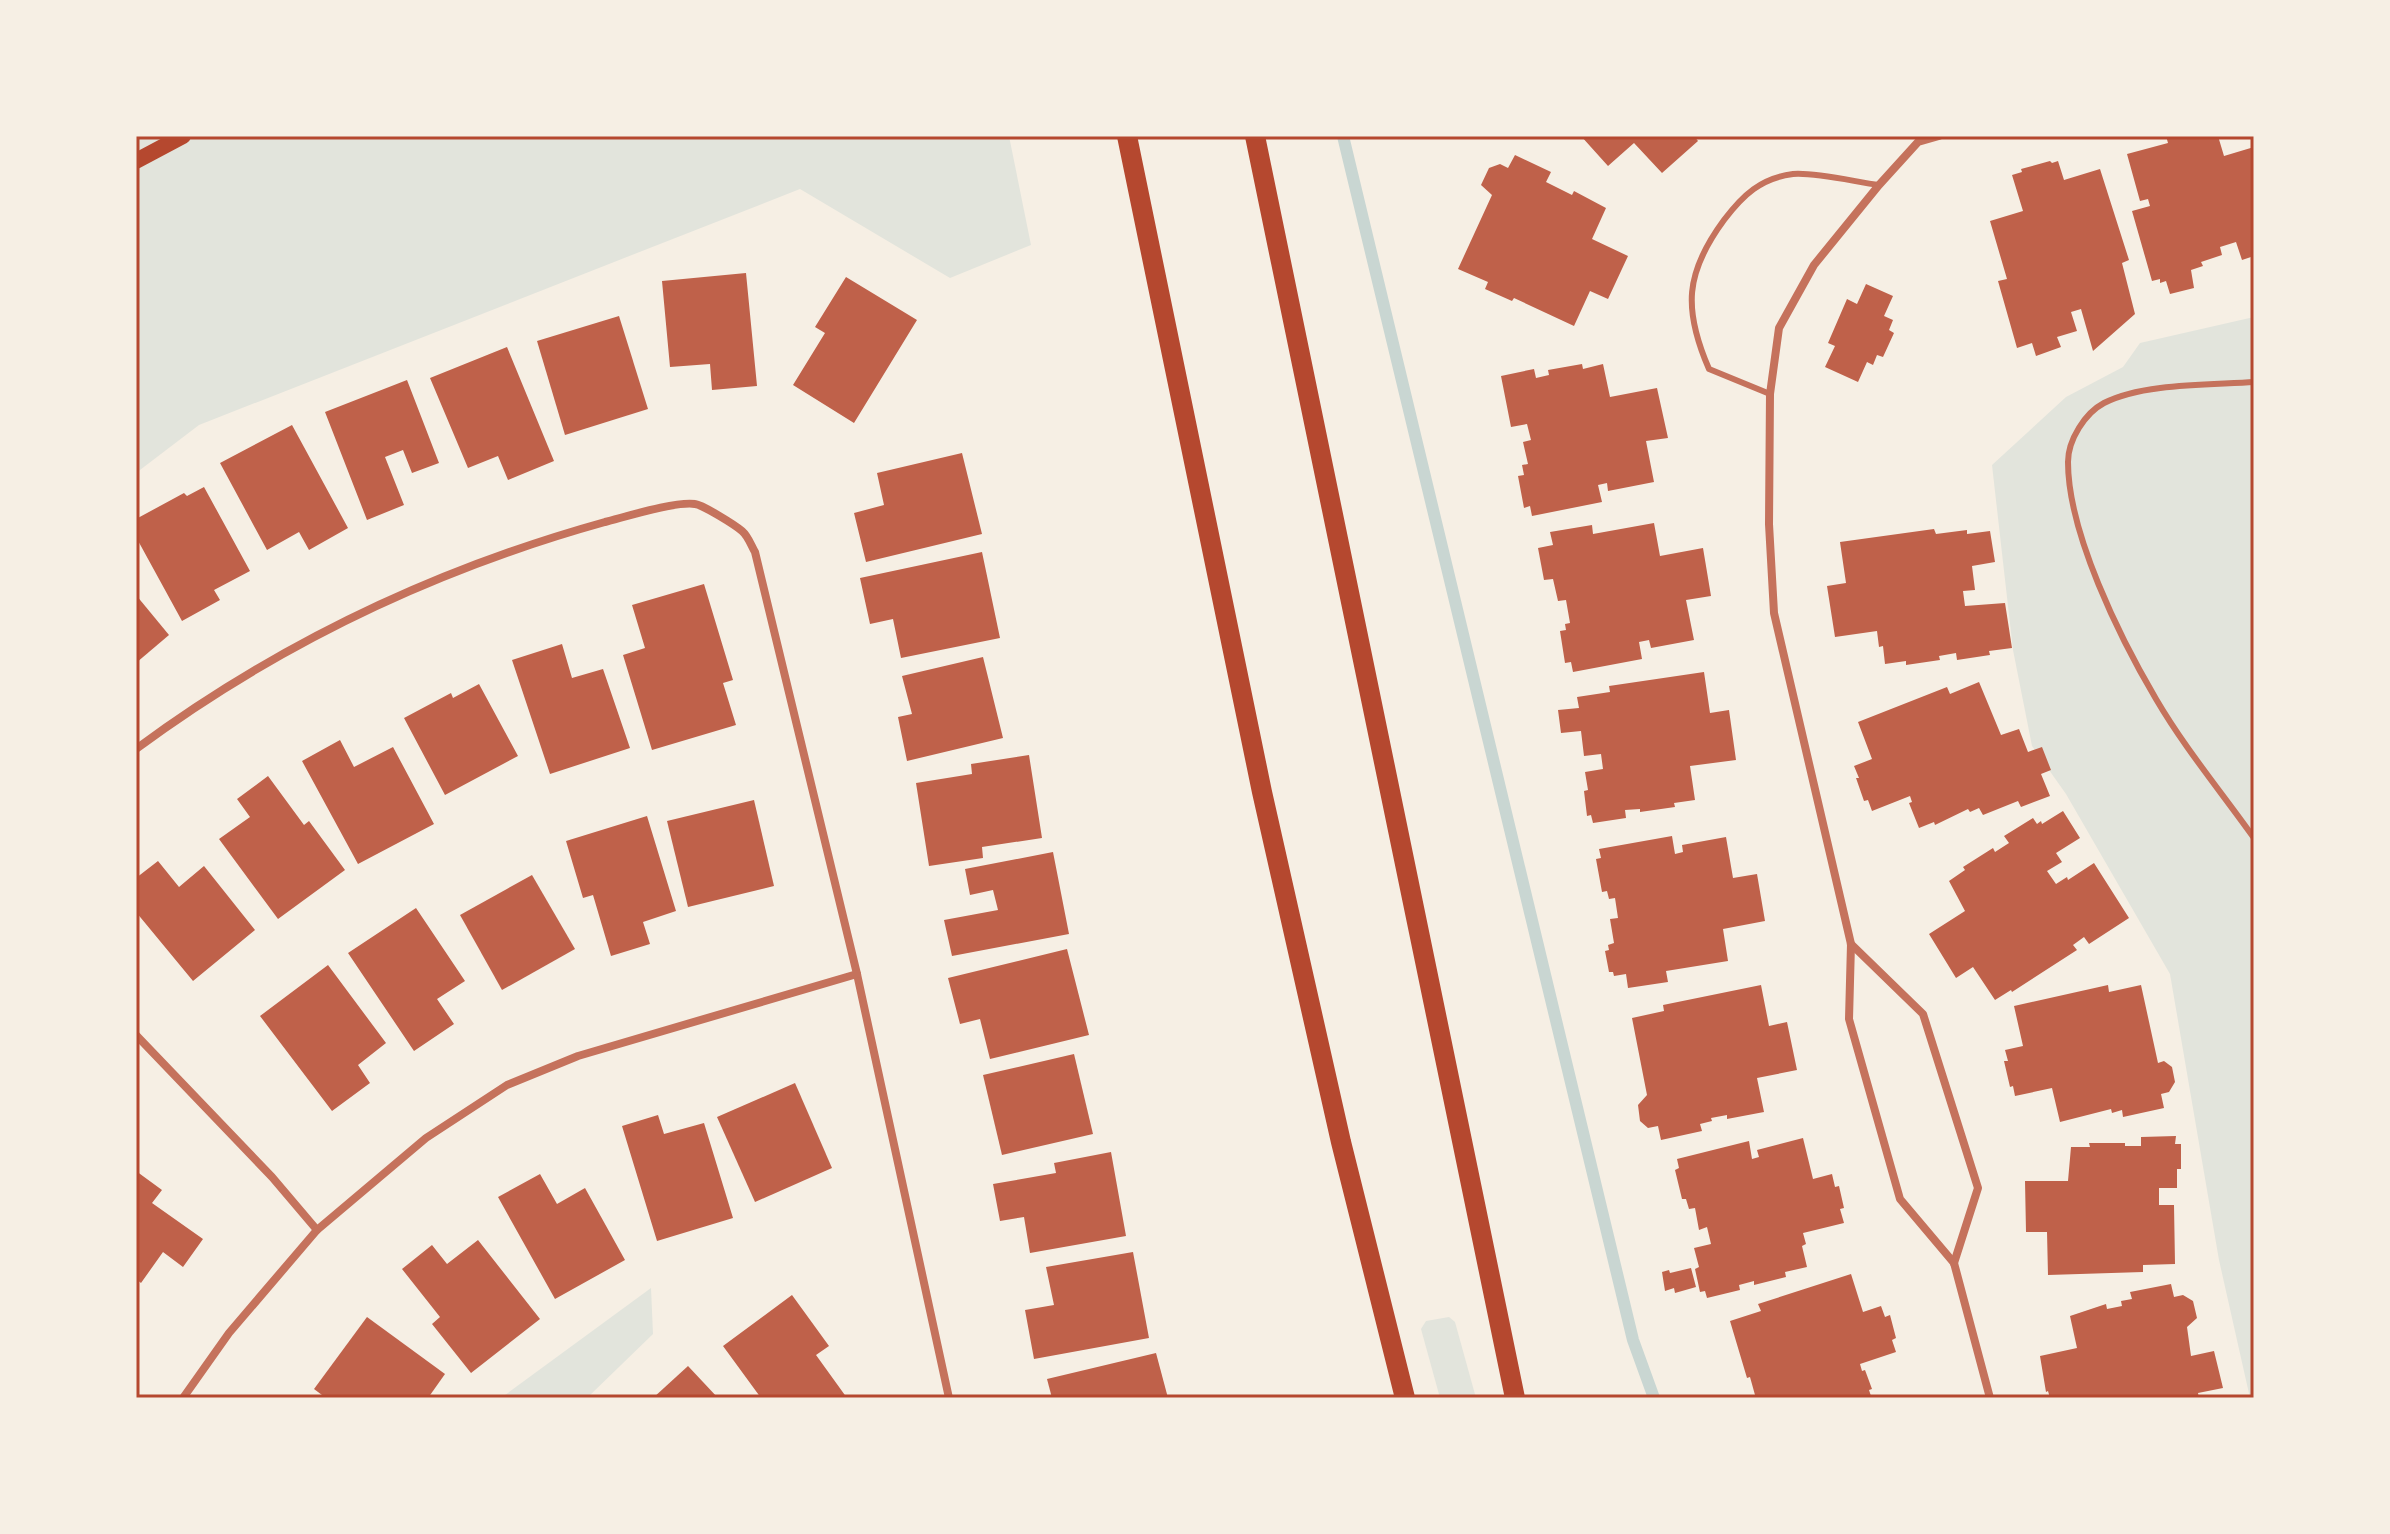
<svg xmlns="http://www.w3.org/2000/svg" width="2390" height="1534" viewBox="0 0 2390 1534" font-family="'Alegreya Sans',sans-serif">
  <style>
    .green { fill: #e2e4dc }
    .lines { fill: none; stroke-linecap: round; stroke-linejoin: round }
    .stream { stroke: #c9d6d2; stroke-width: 12 }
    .building { fill: #bf614a }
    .service { stroke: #c5725c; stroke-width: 6 }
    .minor { stroke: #c5725c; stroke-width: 8 }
    .secondary { stroke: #b5482f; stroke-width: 16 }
    .primary { stroke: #b5482f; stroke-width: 20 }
    .neatline { fill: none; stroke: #b5482f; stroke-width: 3 }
  </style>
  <rect width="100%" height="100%" fill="#f6efe4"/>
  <g class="green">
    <polygon points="136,136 1009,136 1031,245 950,278 800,189 199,425 136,473"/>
    <polygon points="2254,317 2254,1398 2250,1398 2219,1260 2170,974 2066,794 2032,746 2013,650 1992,465 2066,397 2123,367 2140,343"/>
    <polygon points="651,1288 653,1334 587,1398 501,1398"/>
    <polygon points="1449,1317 1455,1322 1476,1398 1440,1398 1421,1329 1426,1321"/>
  </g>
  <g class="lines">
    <polyline class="stream" points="1343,136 1633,1340 1654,1398"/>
  </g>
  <g class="building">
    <polygon points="1581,136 1694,136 1698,141 1662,173 1634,143 1608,166"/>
    <polygon points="2166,136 2218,136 2224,156 2254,147 2254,256 2242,260 2236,242 2220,247 2222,255 2201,262 2203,266 2191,270 2194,288 2170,294 2166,281 2160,283 2160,279 2152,281 2132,211 2150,206 2148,199 2140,201 2127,154 2168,143"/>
    <polygon points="1515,155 1551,172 1546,182 1572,195 1574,191 1606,208 1592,239 1628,256 1608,299 1590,291 1574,326 1514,298 1512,301 1485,289 1488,282 1458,269 1492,195 1481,185 1489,168 1500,164 1508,168"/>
    <polygon points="2050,161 2052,163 2058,161 2064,180 2100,169 2129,260 2122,263 2135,314 2093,351 2081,309 2071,312 2077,331 2057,337 2061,347 2036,356 2032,343 2017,348 1998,281 2007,279 1990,221 2023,211 2012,175 2022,172 2021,169"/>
    <polygon points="746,273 757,386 712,390 710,364 670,367 662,281"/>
    <polygon points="846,277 917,320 854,423 793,385 825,333 815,327"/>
    <polygon points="1866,284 1893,296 1884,316 1893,320 1889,330 1894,333 1883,357 1877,355 1873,365 1867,362 1858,382 1825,367 1835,346 1828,343 1847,299 1857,304"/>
    <polygon points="619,316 648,409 565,435 537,341"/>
    <polygon points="507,347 554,461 508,480 498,456 468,468 430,378"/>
    <polygon points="1582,364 1583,369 1603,364 1610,397 1657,388 1668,438 1646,441 1654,482 1608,491 1607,483 1598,485 1602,502 1532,516 1530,506 1524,508 1518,476 1524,475 1522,465 1528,464 1523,442 1531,440 1527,424 1511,427 1501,376 1534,369 1536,378 1549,375 1548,370"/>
    <polygon points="407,380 439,463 412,473 403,450 385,457 404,505 367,520 325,412"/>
    <polygon points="292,425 348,528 309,550 299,532 267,550 220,463"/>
    <polygon points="962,453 982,534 866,562 854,513 884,505 877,473"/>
    <polygon points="204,487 250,571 214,590 220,600 182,621 136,537 136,519 184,493 187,496"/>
    <polygon points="1654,523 1660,556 1703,548 1711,596 1686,600 1694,640 1651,648 1649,640 1639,642 1642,659 1573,672 1571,662 1565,663 1560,631 1566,630 1565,624 1570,623 1566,600 1558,601 1553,579 1544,580 1538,548 1553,545 1550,532 1592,525 1593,534"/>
    <polygon points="1934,529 1936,534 1967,530 1967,534 1990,531 1995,562 1972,566 1975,590 1963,591 1965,606 2005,603 2012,648 1989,651 1990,655 1957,660 1956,653 1939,656 1940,660 1906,665 1906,661 1885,664 1883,646 1879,647 1877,631 1835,637 1827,586 1846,583 1840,542"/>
    <polygon points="982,552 1000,638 901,658 893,619 870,624 860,578"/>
    <polygon points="704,584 733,680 723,683 736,725 652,750 623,655 645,648 632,605"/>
    <polygon points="136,595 169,635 136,663"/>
    <polygon points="562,644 572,678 603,669 630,748 550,774 512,660"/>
    <polygon points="983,657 1003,738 907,761 898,717 912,714 902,676"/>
    <polygon points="1704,672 1710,713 1729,710 1736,760 1690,766 1695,800 1674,803 1675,807 1640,812 1640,809 1625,810 1626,818 1593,823 1591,815 1587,816 1584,791 1588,790 1585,772 1603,769 1601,754 1584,756 1581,731 1561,733 1558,710 1579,708 1577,697 1610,692 1609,686"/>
    <polygon points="1979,682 2001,735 2019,729 2028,752 2042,747 2051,770 2041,774 2050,796 2021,807 2018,801 1983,815 1979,808 1970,812 1968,809 1935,825 1934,822 1919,828 1909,803 1912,802 1910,796 1872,811 1868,800 1864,801 1856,778 1859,778 1854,766 1872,759 1858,722 1947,687 1950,694"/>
    <polygon points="479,684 518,756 445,795 404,718 451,693 453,698"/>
    <polygon points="340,740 354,767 393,747 434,824 358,864 302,761"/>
    <polygon points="1029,755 1042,838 982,847 983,858 929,866 916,783 972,774 971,764"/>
    <polygon points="268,776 304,825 309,821 345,870 278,919 219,839 250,817 237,799"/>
    <polygon points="754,800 774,886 688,907 667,821"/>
    <polygon points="2063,811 2080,838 2056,853 2062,862 2047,871 2056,884 2067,877 2068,880 2094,863 2129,918 2089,944 2084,937 2073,945 2077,950 2012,992 2011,990 1995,1000 1973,967 1956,978 1929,934 1965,911 1949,881 1965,870 1963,867 1993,848 1995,852 2009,843 2004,836 2033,818 2037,824 2041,821 2042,824"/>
    <polygon points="647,816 676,911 643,922 650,944 611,956 593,895 583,898 566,841"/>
    <polygon points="1672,836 1675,854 1683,852 1682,845 1726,837 1733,878 1757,874 1765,921 1723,929 1728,961 1666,971 1668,982 1628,988 1626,974 1614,976 1613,972 1609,972 1605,951 1609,950 1608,945 1614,943 1610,919 1618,918 1615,898 1609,899 1607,891 1602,892 1596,859 1601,858 1599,849"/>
    <polygon points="1053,852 1069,934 952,956 944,920 998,910 993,890 970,895 965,869"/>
    <polygon points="158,861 179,887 204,866 255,930 193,981 136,912 136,878"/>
    <polygon points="532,875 575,949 502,990 460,915"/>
    <polygon points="416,908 465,981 437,999 454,1024 414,1051 348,953"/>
    <polygon points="1067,949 1089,1035 990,1059 980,1019 960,1024 948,978"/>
    <polygon points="328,965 386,1043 358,1065 370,1083 332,1111 260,1016"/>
    <polygon points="1761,985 1769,1026 1787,1022 1797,1070 1757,1078 1764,1112 1727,1119 1727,1115 1711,1118 1712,1121 1700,1124 1702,1131 1661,1140 1658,1126 1648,1128 1640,1121 1638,1105 1647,1095 1632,1018 1664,1011 1663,1005"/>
    <polygon points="2108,985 2109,992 2141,985 2158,1063 2164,1061 2172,1067 2175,1082 2169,1092 2161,1094 2164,1108 2123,1117 2122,1110 2112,1113 2111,1109 2060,1122 2052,1088 2015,1096 2013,1086 2010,1087 2004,1061 2008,1061 2005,1050 2023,1046 2014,1006"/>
    <polygon points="1074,1054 1093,1134 1002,1155 983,1075"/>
    <polygon points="795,1083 832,1168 755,1202 717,1117"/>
    <polygon points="658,1115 664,1134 704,1123 733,1218 657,1241 622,1126"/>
    <polygon points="2176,1136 2175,1144 2181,1144 2181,1169 2177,1169 2177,1188 2159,1188 2159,1205 2174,1205 2175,1264 2143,1265 2143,1272 2048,1275 2047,1232 2026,1232 2025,1181 2068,1181 2071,1147 2090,1147 2089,1143 2125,1143 2125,1146 2141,1146 2141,1137"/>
    <polygon points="1803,1138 1813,1179 1832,1174 1835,1187 1839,1186 1844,1208 1840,1209 1844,1223 1803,1233 1806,1244 1802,1246 1807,1267 1785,1272 1786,1277 1754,1285 1754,1281 1739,1285 1740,1290 1707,1298 1705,1291 1700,1292 1695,1269 1699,1267 1694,1248 1711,1244 1707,1227 1699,1230 1695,1208 1689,1209 1686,1199 1682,1199 1675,1170 1679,1168 1677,1159 1749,1141 1752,1159 1759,1157 1757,1150"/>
    <polygon points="1111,1152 1126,1236 1030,1253 1024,1217 1000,1221 993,1184 1056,1173 1054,1163"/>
    <polygon points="136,1171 162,1190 152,1203 203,1239 183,1267 163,1252 141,1283 136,1279"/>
    <polygon points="540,1174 557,1204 585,1188 625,1260 555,1299 498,1197"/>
    <polygon points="478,1240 540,1319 471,1373 432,1324 440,1317 402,1269 432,1245 447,1264"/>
    <polygon points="1133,1252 1149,1338 1034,1359 1025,1310 1054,1305 1046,1267"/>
    <polygon points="1691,1268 1696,1287 1675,1293 1674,1288 1665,1291 1662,1272 1669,1270 1670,1273"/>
    <polygon points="1851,1274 1863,1312 1881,1306 1885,1317 1890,1315 1896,1338 1892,1340 1896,1352 1860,1364 1862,1371 1865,1370 1872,1389 1869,1390 1871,1396 1865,1398 1749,1398 1755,1395 1750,1377 1747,1378 1730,1321 1761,1311 1758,1304"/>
    <polygon points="2171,1284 2174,1297 2183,1295 2193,1301 2197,1318 2187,1327 2191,1356 2214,1351 2223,1388 2198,1393 2199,1398 2050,1398 2048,1391 2046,1392 2040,1356 2077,1348 2070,1316 2106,1304 2107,1309 2122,1306 2121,1301 2132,1299 2130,1292"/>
    <polygon points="792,1295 829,1346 816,1355 847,1398 761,1398 723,1346"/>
    <polygon points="367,1317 445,1374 428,1398 326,1398 314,1389"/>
    <polygon points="1156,1353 1168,1398 1052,1398 1047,1379"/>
    <polygon points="688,1366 718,1398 653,1398"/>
  </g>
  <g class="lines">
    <g class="service">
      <path d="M2254 382C2211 385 2142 383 2104 403 2085 413 2068 440 2068 462 2068 533 2120 638 2156 699 2184 747 2222 793 2254 838"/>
      <path d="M1770 394 1709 369C1683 309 1685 273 1724 220 1743 195 1761 178 1793 174 1815 172 1856 182 1879 185"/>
    </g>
    <g class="minor">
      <polyline points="1939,136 1918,142 1879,185 1814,265 1779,328 1770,394 1769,524 1774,613 1851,944 1849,1019 1900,1199 1954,1263 1990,1398"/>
      <path d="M136 749C278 644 436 569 605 522 625 517 676 501 695 504 703 505 735 525 742 531 748 536 751 545 755 552L857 974 949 1398"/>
      <polyline points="1851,944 1923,1014 1978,1188 1954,1263"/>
      <polyline points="136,1035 272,1177 317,1230"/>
      <polyline points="183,1398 229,1333 317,1230 426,1138 507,1085 578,1056 857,974"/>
    </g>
    <polyline class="secondary" points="136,161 183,136"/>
    <g class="primary">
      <polyline points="1127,136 1262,792 1341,1142 1405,1398"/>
      <polyline points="1255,136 1515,1398"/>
    </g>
  </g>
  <rect width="2390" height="1534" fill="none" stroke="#f6efe4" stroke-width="276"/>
  <rect x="138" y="138" width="2114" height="1258" class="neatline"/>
</svg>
